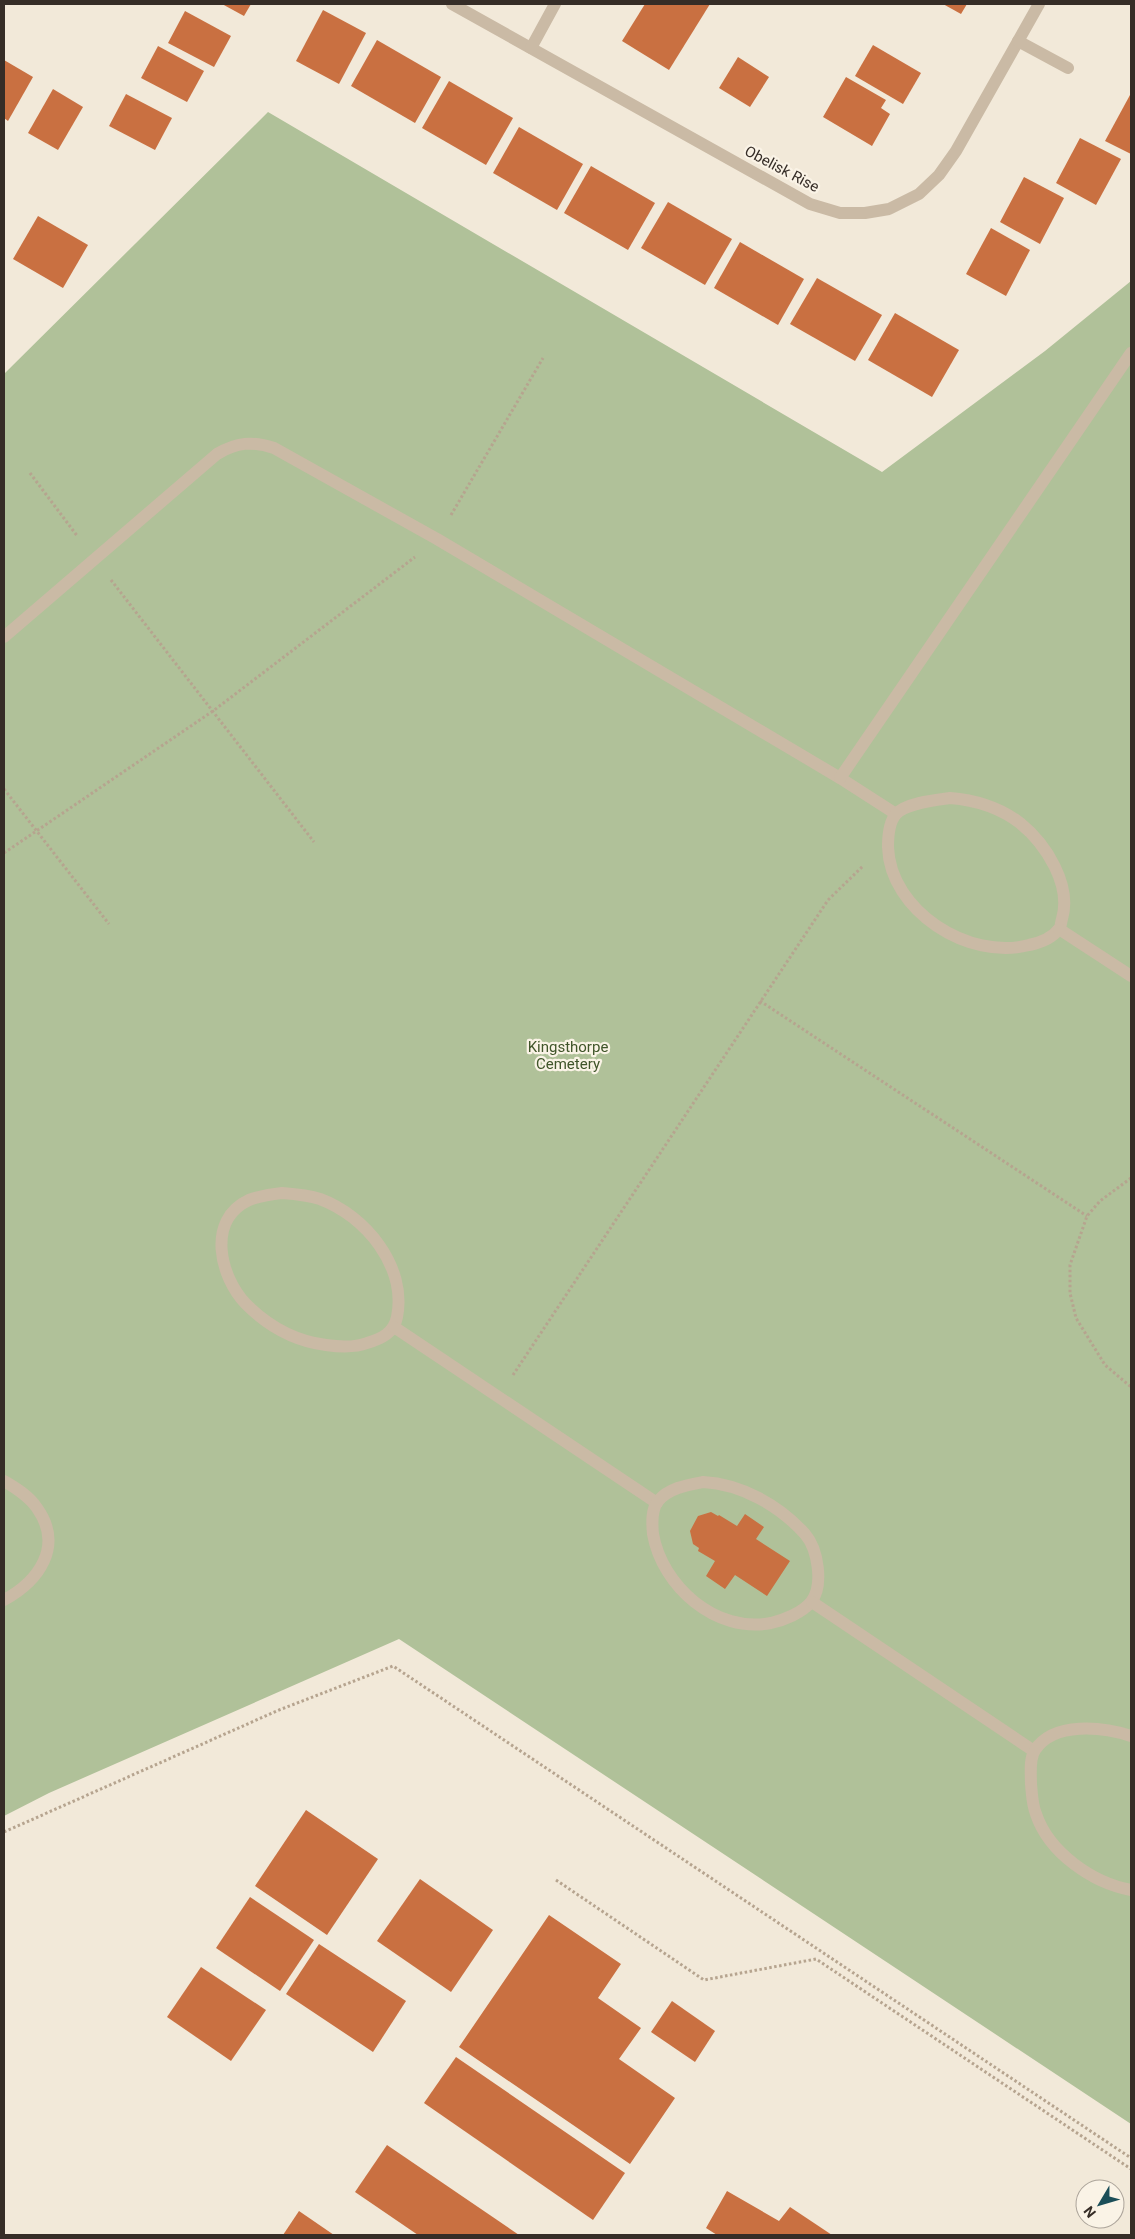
<svg xmlns="http://www.w3.org/2000/svg" width="1135" height="2239" viewBox="0 0 1135 2239" font-family="Roboto,sans-serif">
  <style>
    .green { fill: #b0c199 }
    .building { fill: #c97041 }
    .lines { fill: none; stroke-linecap: round; stroke-linejoin: round }
    .path { stroke: #b6a48f; stroke-width: 3; stroke-dasharray: 2.5 2.5; stroke-linecap: butt }
    .service { stroke: #cabaa5; stroke-width: 12 }
    .minor { stroke: #cabaa5; stroke-width: 12 }
    .labels { text-anchor: middle; dominant-baseline: central; stroke-width: 4.5; stroke-linejoin: round; paint-order: stroke }
    .street-label { font-size: 15px; fill: #362d27; stroke: #faf3e6 }
    .park-label { font-size: 15px; fill: #40552a; stroke: #faf3e6 }
  </style>
  <rect width="100%" height="100%" fill="#f2e9d9"/>
  <polygon class="green" points="268,112 882,472 1045,351 1131,281 1131,2124 399,1639 49,1793 4,1816 4,374"/>
  <g class="building">
    <polygon points="222,4 251,4 244,16"/>
    <polygon points="645,4 710,4 669,70 622,41"/>
    <polygon points="943,4 967,4 961,14"/>
    <polygon points="323,10 366,33 339,84 296,61"/>
    <polygon points="185,11 231,36 214,67 168,43"/>
    <polygon points="377,40 441,77 415,123 351,86"/>
    <polygon points="873,45 921,73 903,104 855,76"/>
    <polygon points="158,46 204,71 187,102 141,78"/>
    <polygon points="738,57 769,77 750,107 719,88"/>
    <polygon points="4,60 33,77 8,121 4,118"/>
    <polygon points="846,77 886,100 881,108 890,114 872,146 823,117"/>
    <polygon points="449,81 513,118 486,165 422,128"/>
    <polygon points="53,89 83,107 58,150 28,133"/>
    <polygon points="126,94 172,118 155,150 109,126"/>
    <polygon points="1130,95 1131,96 1131,154 1105,141"/>
    <polygon points="519,127 583,164 557,210 493,173"/>
    <polygon points="1080,138 1121,159 1096,205 1056,183"/>
    <polygon points="591,166 655,203 628,250 564,213"/>
    <polygon points="1024,177 1064,198 1040,244 1000,222"/>
    <polygon points="668,202 732,239 705,285 641,248"/>
    <polygon points="38,216 88,245 63,288 13,259"/>
    <polygon points="991,228 1030,250 1006,296 966,274"/>
    <polygon points="740,242 804,279 778,325 714,288"/>
    <polygon points="817,278 882,315 855,361 790,324"/>
    <polygon points="895,313 959,350 932,397 868,360"/>
    <polygon points="711,1512 718,1516 719,1515 737,1526 745,1514 764,1527 756,1539 790,1561 767,1596 735,1575 725,1589 706,1576 715,1561 698,1551 699,1548 693,1544 690,1531 698,1516"/>
    <polygon points="306,1810 378,1859 327,1935 255,1886"/>
    <polygon points="420,1879 493,1930 451,1992 377,1941"/>
    <polygon points="250,1897 314,1940 280,1991 216,1948"/>
    <polygon points="549,1915 621,1964 598,1998 641,2028 619,2059 675,2098 630,2164 459,2047"/>
    <polygon points="319,1944 406,2001 373,2052 286,1994"/>
    <polygon points="201,1967 266,2010 231,2061 167,2017"/>
    <polygon points="672,2001 715,2031 695,2062 651,2032"/>
    <polygon points="456,2057 625,2173 593,2220 424,2103"/>
    <polygon points="387,2145 519,2235 418,2235 355,2192"/>
    <polygon points="727,2191 779,2221 790,2207 832,2235 717,2235 706,2228"/>
    <polygon points="299,2211 334,2235 283,2235"/>
  </g>
  <g class="lines">
    <g class="path">
      <polyline points="30,473 78,537"/>
      <polyline points="451,515 543,358"/>
      <polyline points="111,580 314,842"/>
      <polyline points="4,789 109,924"/>
      <polyline points="4,853 213,711 415,557"/>
      <polyline points="760,1001 1087,1216"/>
      <polyline points="1131,1178 1100,1201 1087,1216 1070,1265 1070,1293 1076,1318 1105,1365 1131,1387"/>
      <polyline points="513,1375 828,900 863,866"/>
      <polyline points="4,1832 279,1710 393,1666 1131,2158"/>
      <polyline points="556,1880 704,1980 816,1959 1131,2169"/>
    </g>
    <g class="service">
      <path d="M4 637 217 454C237 442 252 441 274 448L437 539 840 778 896 814"/>
      <polyline points="840,778 1131,353"/>
      <path d="M950 798C975 800 999 807 1020 823 1046 844 1072 885 1062 919 1061 922 1061 927 1059 929 1052 938 1039 943 1029 945 969 961 890 911 888 847 888 837 889 822 896 814 906 803 935 800 950 798Z"/>
      <polyline points="1059,929 1131,976"/>
      <path d="M282 1193C295 1194 308 1195 320 1199 366 1216 407 1267 397 1317 394 1333 381 1339 367 1343 354 1348 340 1347 326 1345 295 1341 268 1326 246 1304 220 1277 206 1220 249 1200 260 1196 271 1194 282 1193Z"/>
      <polyline points="394,1327 657,1503"/>
      <path d="M4 1481C16 1488 29 1496 37 1508 64 1546 39 1581 4 1600"/>
      <path d="M703 1482C741 1484 779 1505 805 1534 818 1549 824 1586 811 1602 802 1613 784 1620 771 1623 716 1634 662 1586 653 1534 652 1524 651 1510 658 1501 669 1488 687 1485 703 1482Z"/>
      <polyline points="812,1602 1034,1751"/>
      <path d="M1131 1736C1103 1727 1054 1721 1035 1750 1029 1759 1031 1774 1031 1784 1032 1794 1032 1804 1036 1814 1049 1853 1093 1883 1131 1890"/>
    </g>
    <g class="minor">
      <polyline points="452,4 810,204 840,213 865,213 889,209 919,194 939,175 956,151 1039,4"/>
      <polyline points="1018,41 1068,68"/>
      <polyline points="531,48 555,4"/>
    </g>
  </g>
  <g class="labels">
    <g class="street-label">
      <text transform="translate(782 169) rotate(28)">Obelisk Rise</text>
    </g>
    <g class="park-label">
      <text x="568" y="1047">Kingsthorpe<tspan x="568" dy="17">Cemetery</tspan></text>
    </g>
  </g>
  <rect width="1135" height="2239" fill="none" stroke="#362d27" stroke-width="10"/>
  <g transform="translate(1100 2204) rotate(232)"><circle r="24" fill="#faf3e6" stroke="#aca49a"/>
  <path d="M0-4L9 19L0 12L-9 19Z" fill="#1b4e58"/>
  <text y="-8" font-size="14" font-weight="bold" text-anchor="middle" fill="#362d27">N</text>
  </g>
</svg>
